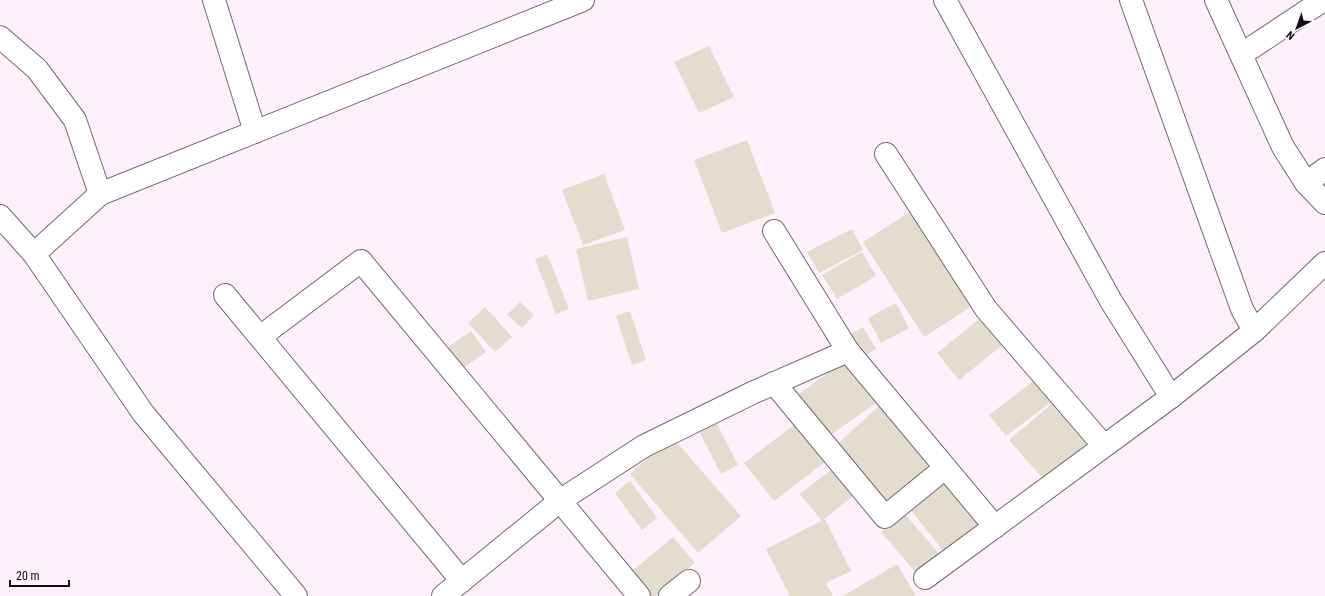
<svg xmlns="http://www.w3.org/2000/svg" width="1325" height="596" viewBox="0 0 1325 596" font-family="'Roboto Condensed',sans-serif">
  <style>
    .building { fill: #e4dccf }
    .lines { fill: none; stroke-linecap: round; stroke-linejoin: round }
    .minor-casing { stroke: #736972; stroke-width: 24 }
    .minor { stroke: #fff; stroke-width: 22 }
  </style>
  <rect width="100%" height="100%" fill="#fef1fc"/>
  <g class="building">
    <polygon points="709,46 734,97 699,113 674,62"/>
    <polygon points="747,140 775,213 722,233 694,160"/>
    <polygon points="604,174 625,230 583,245 562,190"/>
    <polygon points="913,210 974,305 924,337 863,242"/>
    <polygon points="852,229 863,250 819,273 807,252"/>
    <polygon points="627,237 639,289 588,301 576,249"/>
    <polygon points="862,252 876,276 837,299 822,275"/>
    <polygon points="547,254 569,309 556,314 535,259"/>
    <polygon points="520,302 534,315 522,328 507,315"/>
    <polygon points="896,303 909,328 881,343 868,318"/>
    <polygon points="485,307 512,337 495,352 468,323"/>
    <polygon points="630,311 646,360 632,365 616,316"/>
    <polygon points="983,316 1005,343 959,380 937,353"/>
    <polygon points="863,327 876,349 859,359 845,337"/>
    <polygon points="471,331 486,352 462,369 447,348"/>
    <polygon points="847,359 877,402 825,439 795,397"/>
    <polygon points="1041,375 1058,397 1006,436 989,415"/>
    <polygon points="1056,400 1091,439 1045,481 1009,440"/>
    <polygon points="879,406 935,466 889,509 833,448"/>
    <polygon points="715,420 738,465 721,474 698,429"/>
    <polygon points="799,421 829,459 774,501 744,463"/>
    <polygon points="672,437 741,516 698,553 630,474"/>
    <polygon points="832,469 853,496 822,521 800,494"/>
    <polygon points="946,478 983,523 945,553 909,508"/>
    <polygon points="630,481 657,518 642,530 615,493"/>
    <polygon points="904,513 940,555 918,575 881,532"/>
    <polygon points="825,519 851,571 826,583 833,596 790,596 766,549"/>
    <polygon points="673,537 695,563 656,596 651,596 631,572"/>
    <polygon points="897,564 916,596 843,596"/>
  </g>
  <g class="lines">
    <defs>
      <g id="minor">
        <polyline points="214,0 255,132"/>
        <polyline points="945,0 1111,301 1171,397"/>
        <polyline points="1131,0 1242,309 1254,331"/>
        <polyline points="1216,0 1283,147 1306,183 1325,203"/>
        <polyline points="0,37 37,69 75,120 100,194"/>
        <polyline points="1242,54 1322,1"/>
        <polyline points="886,154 986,309 1104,446"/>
        <polyline points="1306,183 1325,169"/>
        <polyline points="0,216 34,254 143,413 296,596"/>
        <polyline points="774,231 848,351 995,527"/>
        <polyline points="34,254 100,194 583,0"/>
        <polyline points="225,295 462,581"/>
        <polyline points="260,337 361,261 639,596"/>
        <polyline points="774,383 885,517 945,468"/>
        <polyline points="925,578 1171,397 1254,331 1325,263"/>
        <polyline points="443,596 561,500 644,446 752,393 848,351"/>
        <polyline points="670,596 689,581"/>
      </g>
    </defs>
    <use href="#minor" class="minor-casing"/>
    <use href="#minor" class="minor"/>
  </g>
  <g transform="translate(1297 28) rotate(221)" stroke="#fef1fc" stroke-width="3" paint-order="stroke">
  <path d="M0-3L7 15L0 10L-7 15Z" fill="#100c10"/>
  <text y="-6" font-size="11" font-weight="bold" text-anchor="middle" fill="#100c10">N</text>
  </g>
  <path d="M10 580v6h59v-6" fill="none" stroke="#100c10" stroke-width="2"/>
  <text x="16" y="580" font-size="12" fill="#100c10" stroke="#fef1fc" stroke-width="3" paint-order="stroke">20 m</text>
</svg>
